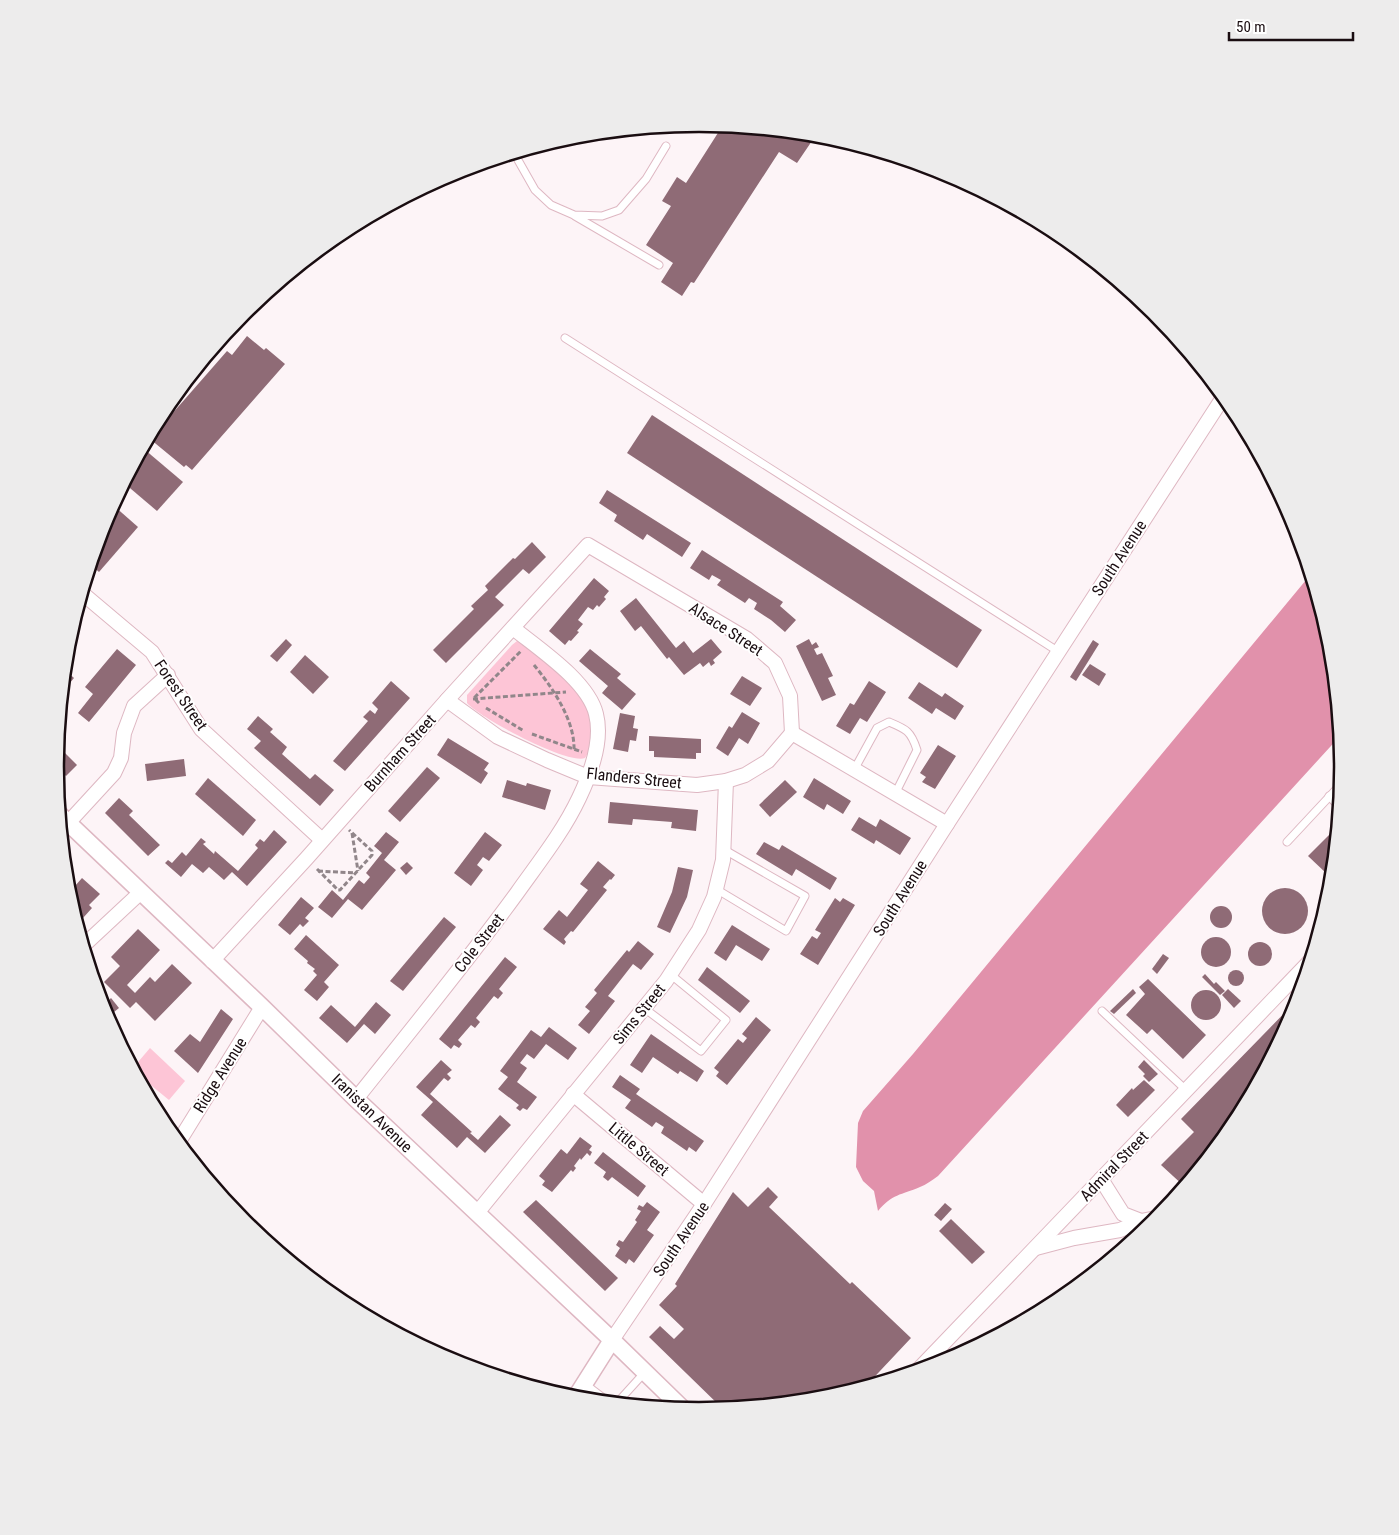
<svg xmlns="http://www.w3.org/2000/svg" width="1399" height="1535" viewBox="0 0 1399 1535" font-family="'Roboto Condensed',sans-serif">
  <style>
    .green { fill: #fdc5d6 }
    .water { fill: #e191ab }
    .building { fill: #8f6b76 }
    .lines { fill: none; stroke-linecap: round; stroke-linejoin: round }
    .service-casing { stroke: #deb7c2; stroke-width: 9 }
    .minor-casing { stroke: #deb7c2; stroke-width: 16 }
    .tertiary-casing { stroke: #deb7c2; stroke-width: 19 }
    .path { stroke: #91868a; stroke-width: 3; stroke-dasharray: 5 2.5; stroke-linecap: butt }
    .service { stroke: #fff; stroke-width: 7 }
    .minor { stroke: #fff; stroke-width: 14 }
    .tertiary { stroke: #fff; stroke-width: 16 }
    .labels { text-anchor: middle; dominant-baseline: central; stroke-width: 4; stroke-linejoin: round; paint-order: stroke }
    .street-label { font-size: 16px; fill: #1a0d11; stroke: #fff }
    .rim { fill: none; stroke: #1a0d11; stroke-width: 2.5 }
  </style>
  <rect width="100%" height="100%" fill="#fdf4f7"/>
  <g class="green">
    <path d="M517 641 523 642 580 694 589 711 592 734 588 753 585 758C567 765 480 718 467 703V695L512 645Z"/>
    <polygon points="150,1048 185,1081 169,1100 136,1073 133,1068"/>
  </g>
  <path class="water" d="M1311 574 1332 642 1341 735 938 1176C932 1180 926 1185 920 1187 901 1195 892 1194 878 1211L874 1191 863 1181 856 1167 858 1123 863 1111 913 1054Z"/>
  <g class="building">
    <polygon points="723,125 816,135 797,163 779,152 694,283 691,282 682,296 661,282 673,263 646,245 671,206 662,201 677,177 686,183"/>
    <polygon points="247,336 264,350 266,348 285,364 192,470 186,465 184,467 150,439 227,351 232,355"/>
    <polygon points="652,415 982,630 957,668 627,453"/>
    <polygon points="144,449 183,482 157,511 124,483"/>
    <polygon points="607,490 691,543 682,557 647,534 643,540 614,521 617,515 599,503"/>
    <polygon points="113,505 138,527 99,572 91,565 104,521"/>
    <polygon points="532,542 546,557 529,574 523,569 495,597 504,605 446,663 433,650 474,609 471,606 488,590 485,586 513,558 515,559"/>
    <polygon points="702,550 783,602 780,606 796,620 785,632 771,620 754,609 757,603 749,598 745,603 717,585 721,580 712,575 709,580 690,568"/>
    <polygon points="594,578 609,591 604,597 606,599 599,607 597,605 593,610 588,607 578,620 583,624 577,631 579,632 571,641 569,640 565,645 549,631"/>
    <polygon points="636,598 676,648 684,641 693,653 711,639 722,652 713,660 715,663 711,666 709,662 703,667 700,663 684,675 669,657 667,659 641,626 635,631 620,611"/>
    <polygon points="286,639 292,645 277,662 270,656"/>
    <polygon points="809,639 812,645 816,642 819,647 814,649 817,655 822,653 833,676 828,678 836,695 822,701 796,646"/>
    <polygon points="1093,640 1099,644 1076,681 1070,677"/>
    <polygon points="117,649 136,665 89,722 78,713 93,694 85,687"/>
    <polygon points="590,649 621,674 617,678 636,694 622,710 602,693 608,686 579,661"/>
    <polygon points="305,655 329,677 313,694 290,672"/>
    <polygon points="1090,664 1106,674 1099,686 1082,675"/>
    <polygon points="65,670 74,678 62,692"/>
    <polygon points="742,676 762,688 750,706 730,694"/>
    <polygon points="391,681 410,698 345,771 333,761 368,721 363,717 370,710 375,714 378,709 372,703"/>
    <polygon points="869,681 886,692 867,722 860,718 850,734 836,726 850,703 854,705"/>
    <polygon points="919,682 942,697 945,693 964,706 955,720 936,708 932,714 908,698"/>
    <polygon points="742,712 760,723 748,744 739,738 728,756 716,748 729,726 732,728"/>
    <polygon points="620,713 635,716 633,728 638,729 636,741 630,740 628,752 613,749"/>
    <polygon points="258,716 273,729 270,732 287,747 282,754 310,779 315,774 334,790 320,806 254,748 261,741 247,729"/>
    <polygon points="649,736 701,739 701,753 696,753 696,759 654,757 654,751 649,751"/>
    <polygon points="448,738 489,763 484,770 488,773 481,784 437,755"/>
    <polygon points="57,745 77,765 66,776 55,766"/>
    <polygon points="938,745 956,756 935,789 922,782 926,777 920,773"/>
    <polygon points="184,759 186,776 147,781 145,764"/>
    <polygon points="427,767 440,778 400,822 388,811"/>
    <polygon points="208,778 256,820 243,836 195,794"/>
    <polygon points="814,778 851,801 843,814 827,804 824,810 803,797"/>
    <polygon points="507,780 526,786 527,783 551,790 545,810 502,797"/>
    <polygon points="785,780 797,792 770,817 759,805"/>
    <polygon points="119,798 133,811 129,815 160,845 148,856 105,813"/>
    <polygon points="610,802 698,810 696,831 671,828 672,822 633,819 632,825 608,823"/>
    <polygon points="859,817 876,827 880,819 911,838 900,855 876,840 874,844 851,830"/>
    <polygon points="1337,827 1334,866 1327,874 1308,856"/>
    <polygon points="274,830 287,842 247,886 232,872 224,880 209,867 203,873 192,864 181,877 165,863 168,860 172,863 182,852 186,856 201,838 206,842 203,844 214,854 215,851 238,871 258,848 255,845 260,839 264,842"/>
    <polygon points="386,832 399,842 384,860 396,870 362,910 348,899 332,918 318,907 332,890 343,900 359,880 364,884 370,877 366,873 382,853 374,846"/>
    <polygon points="485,832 502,845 489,861 483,857 477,865 483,870 471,886 454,873"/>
    <polygon points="764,842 779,850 782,845 837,878 830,890 796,869 792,876 756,854"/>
    <polygon points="598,861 615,875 611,880 610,879 603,887 607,890 573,932 571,931 564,939 566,942 564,945 543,929 559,910 567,917 588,890 580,884"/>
    <polygon points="407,862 413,868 406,875 400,868"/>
    <polygon points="678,867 693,870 687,897 670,933 657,927 672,892"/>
    <polygon points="82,878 100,894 89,905 92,908 83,918 80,916 76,920 68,894"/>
    <circle cx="1285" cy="911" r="23"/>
    <polygon points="301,897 314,908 305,918 309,921 303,927 300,924 290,935 278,925"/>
    <polygon points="835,898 840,902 843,898 855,905 818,965 800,954 812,936 817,939 821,933 815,930"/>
    <circle cx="1221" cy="917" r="11"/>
    <polygon points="444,917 456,927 403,991 390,981"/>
    <polygon points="732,925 770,949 762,961 736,945 726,961 714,953"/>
    <polygon points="138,929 160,950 127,985 135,993 150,977 155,982 172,964 192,983 155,1021 136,1002 130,1008 104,982 120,966 111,957"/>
    <polygon points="306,935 339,965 324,982 329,987 317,1001 304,990 317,975 313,971 315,969 307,963 308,961 294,949"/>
    <circle cx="1216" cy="952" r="15"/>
    <polygon points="638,941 654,954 641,970 633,964 608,996 615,1001 589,1034 578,1025 590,1011 585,1007 597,993 594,990 627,950 629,952"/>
    <circle cx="1260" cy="954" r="12"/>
    <polygon points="1163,954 1169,958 1157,974 1152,969"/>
    <polygon points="505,957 517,967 499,989 503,993 498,999 494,996 476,1018 480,1022 475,1028 471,1025 458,1040 462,1044 459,1048 454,1045 451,1049 439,1039"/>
    <polygon points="707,967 750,1001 740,1013 698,980"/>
    <circle cx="1236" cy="978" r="8"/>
    <polygon points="1205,974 1214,984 1216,982 1225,991 1220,995 1202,977"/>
    <polygon points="1148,979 1206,1035 1183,1059 1152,1029 1147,1034 1126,1015 1145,994 1139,987"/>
    <polygon points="1133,989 1136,993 1114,1014 1110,1011"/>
    <polygon points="1228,989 1241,1001 1234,1008 1222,995"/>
    <circle cx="1206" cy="1005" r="15"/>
    <polygon points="1300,997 1295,1014 1235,1126 1185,1187 1161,1165 1194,1132 1181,1119"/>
    <polygon points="111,998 119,1008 114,1012 106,1003"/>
    <polygon points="376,1002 391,1015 375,1034 364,1024 347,1043 319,1018 331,1005 355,1027"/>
    <polygon points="221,1009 233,1019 198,1073 174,1051 190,1034 200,1042"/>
    <polygon points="756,1017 771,1030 727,1085 716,1076 719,1072 714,1068 738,1039 743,1043 747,1038 742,1034"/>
    <polygon points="549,1027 577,1048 568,1060 546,1044 534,1059 527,1054 520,1063 527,1068 517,1082 537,1097 527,1110 523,1108 520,1111 516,1108 519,1105 498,1089 508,1077 500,1071 531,1030 541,1037"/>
    <polygon points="651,1034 704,1071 697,1082 680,1071 678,1074 653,1057 642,1073 630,1065"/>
    <polygon points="441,1060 452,1070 447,1074 451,1078 448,1081 444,1078 430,1094 472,1132 470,1133 478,1140 500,1115 511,1125 485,1153 467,1137 457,1148 421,1115 433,1102 416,1087"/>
    <polygon points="1144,1060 1158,1074 1149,1082 1143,1076 1145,1074 1138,1067"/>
    <polygon points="620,1075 640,1089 636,1094 704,1141 696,1152 689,1147 687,1151 661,1133 664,1127 656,1122 652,1127 625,1108 631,1100 612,1087"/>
    <polygon points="1144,1080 1155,1090 1128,1117 1116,1105 1132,1088 1133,1090"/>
    <polygon points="580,1137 592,1146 589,1150 592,1152 590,1156 587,1153 581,1160 580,1158 574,1166 576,1168 573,1172 571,1170 552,1192 542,1185 545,1181 539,1176 561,1149 567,1154"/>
    <polygon points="603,1152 646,1186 638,1197 612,1177 608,1181 603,1177 606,1172 594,1163"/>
    <polygon points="768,1187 778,1197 769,1207 850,1284 852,1282 911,1338 864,1388 825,1400 724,1410 649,1337 660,1326 674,1339 684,1329 659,1305 677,1286 675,1284 733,1192 748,1207"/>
    <polygon points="536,1200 618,1278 605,1291 523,1212"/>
    <polygon points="647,1202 660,1212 647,1230 654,1235 634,1263 629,1259 626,1264 615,1256 620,1248 616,1245 619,1240 623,1242 637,1222 635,1220 641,1211 637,1209 639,1205 643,1207"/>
    <polygon points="945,1203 952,1209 941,1221 934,1215"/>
    <polygon points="951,1219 985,1252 972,1264 939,1231"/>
  </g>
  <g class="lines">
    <defs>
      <g id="service">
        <polyline points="514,153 535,190 551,205 574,215 602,216 619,210 646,179 666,146"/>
        <polyline points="575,216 659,265"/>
        <polyline points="565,338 1059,652"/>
        <path d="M854 770 877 728 889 722C906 729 911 731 917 750L895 794"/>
        <polyline points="1329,796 1340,808"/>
        <polyline points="1287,842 1343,782"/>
        <polyline points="716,889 786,931 805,896 723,849"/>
        <polyline points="644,1008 701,1051 726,1020 670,974"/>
        <polyline points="1102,1011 1186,1090"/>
        <polyline points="585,1384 610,1403"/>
        <polyline points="616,1404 645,1372"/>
      </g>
      <g id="minor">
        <polyline points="82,593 152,652 201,729 322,840"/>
        <polyline points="447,700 498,737 547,760 588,777 697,785 726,781 745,775 768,761 792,733"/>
        <polyline points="792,733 947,824"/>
        <polyline points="68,823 114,773 121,758 124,733 134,706 168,675"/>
        <polyline points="83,946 141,892"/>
        <polyline points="212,961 306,859 447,700 588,545 747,639 775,663 790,696 792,733"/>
        <polyline points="573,1094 704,1204"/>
        <path d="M356 1099C410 1031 466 963 517 893 539 862 563 832 579 798 591 773 603 741 596 714 588 681 539 649 513 628"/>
        <polyline points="178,1143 262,1007"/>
        <polyline points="1101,1179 1123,1214 1141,1221"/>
        <polyline points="477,1213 666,981 699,930 714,897 723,860 726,781"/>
        <polyline points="1036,1248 1074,1238 1120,1230 1141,1221 1161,1217"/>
        <polyline points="612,1340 704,1204 947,824 1224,396"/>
        <polyline points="916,1372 1312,959"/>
      </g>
      <g id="tertiary">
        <polyline points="60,815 262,1007 356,1099 612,1340 685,1411"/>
        <polyline points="574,1400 612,1340"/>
      </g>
    </defs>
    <use href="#service" class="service-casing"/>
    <use href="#minor" class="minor-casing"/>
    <use href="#tertiary" class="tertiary-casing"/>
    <g class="path">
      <path d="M534 665C552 687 575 720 574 750"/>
      <polyline points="473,699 566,692"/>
      <polyline points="479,703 474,698 521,651"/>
      <polyline points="486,708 524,731"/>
      <polyline points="532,734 582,752"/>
      <polyline points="352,833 358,871"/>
      <polyline points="317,869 338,890 340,890 372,855 372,851 349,830"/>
      <polyline points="318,871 356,873"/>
    </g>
    <use href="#service" class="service"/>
    <use href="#minor" class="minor"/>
    <use href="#tertiary" class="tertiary"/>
  </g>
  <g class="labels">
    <g class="street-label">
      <text transform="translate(1119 558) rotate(-57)">South Avenue</text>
      <text transform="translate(726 629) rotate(33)">Alsace Street</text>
      <text transform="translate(181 695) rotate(56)">Forest Street</text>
      <text transform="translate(400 753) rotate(-48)">Burnham Street</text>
      <text transform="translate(634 778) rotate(6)">Flanders Street</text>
      <text transform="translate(900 898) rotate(-58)">South Avenue</text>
      <text transform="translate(479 943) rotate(-52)">Cole Street</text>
      <text transform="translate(639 1014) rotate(-51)">Sims Street</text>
      <text transform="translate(220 1075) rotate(-58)">Ridge Avenue</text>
      <text transform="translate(372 1113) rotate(44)">Iranistan Avenue</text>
      <text transform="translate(639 1149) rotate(40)">Little Street</text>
      <text transform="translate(1114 1166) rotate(-46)">Admiral Street</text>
      <text transform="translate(681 1239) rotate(-56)">South Avenue</text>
    </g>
  </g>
  <path d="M0 0H1399V1535H0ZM64 767a635 635 0 1 1 1270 0a635 635 0 1 1-1270 0Z" fill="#edecec" fill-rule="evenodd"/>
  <path class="rim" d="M64 767a635 635 0 1 1 1270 0a635 635 0 1 1-1270 0Z"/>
  <path d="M1229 32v8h124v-8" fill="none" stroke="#1a0d11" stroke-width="2.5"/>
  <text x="1236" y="32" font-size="15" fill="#1a0d11" stroke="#ffffff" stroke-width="4" paint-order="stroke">50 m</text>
</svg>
